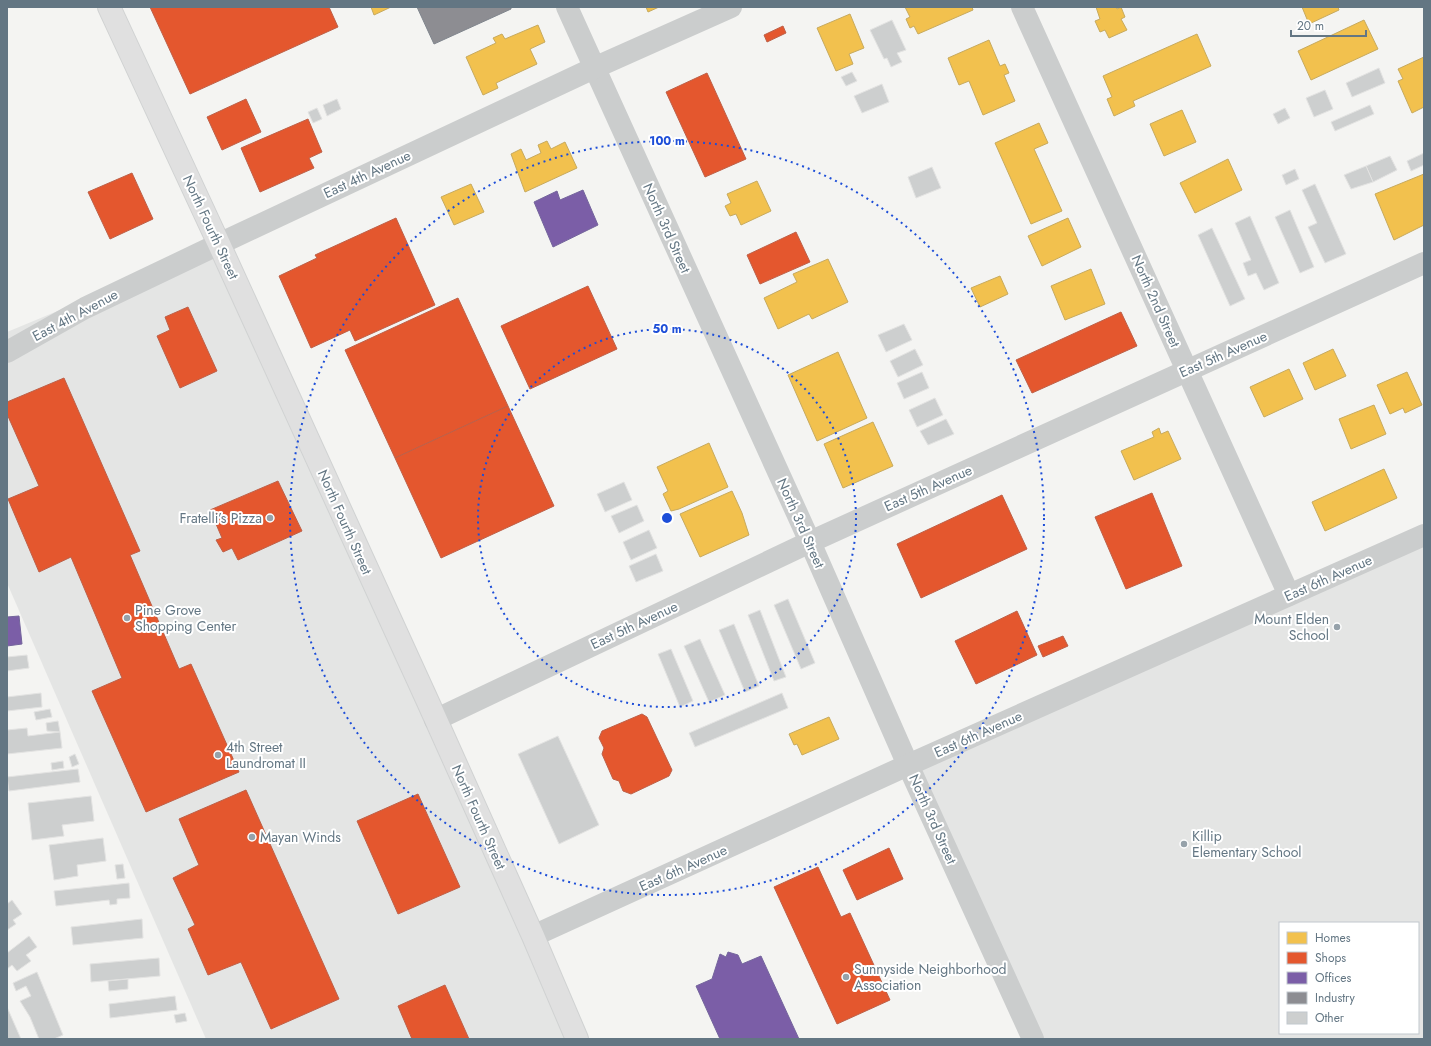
<svg xmlns="http://www.w3.org/2000/svg" width="1431" height="1046" viewBox="0 0 1431 1046" font-family="Jost,sans-serif">
  <style>
    .built { fill: #e4e5e4; fill-rule: evenodd }
    .homes { fill: #f2c14e; stroke: #c7aa5e }
    .shops { fill: #e4572e; stroke: #bd6048 }
    .offices { fill: #7b5ea7; stroke: #74659c }
    .industry { fill: #8d8d92; stroke: #80868e }
    .building { fill: #cdcfcf; stroke: #e3e3e2 }
    .lines { fill: none; stroke-linecap: round; stroke-linejoin: round }
    .secondary-casing { stroke: #d0d2d2; stroke-width: 24 }
    .minor { stroke: #cbcdcd; stroke-width: 22 }
    .secondary { stroke: #e0e0e0; stroke-width: 22 }
    .ring { fill: none; stroke: #1d4ed8; stroke-width: 2; stroke-dasharray: 2 4 }
    .poi-dot { fill: #96a2aa; stroke: #fff; stroke-width: 1.5 }
    .labels { text-anchor: middle; dominant-baseline: central; stroke-width: 4; stroke-linejoin: round; paint-order: stroke }
    .street-label { font-size: 14px; fill: #637683; stroke: #fff }
    .poi-label { font-size: 14px; fill: #637683; stroke: #fff; text-anchor: start }
    .centre { fill: #1d4ed8; stroke: #fff; stroke-width: 2 }
    .ring-label { font-size: 12px; text-anchor: middle; font-weight: bold; fill: #1d4ed8; stroke: #fff; stroke-width: 4; stroke-linejoin: round; paint-order: stroke }
  </style>
  <rect width="100%" height="100%" fill="#f4f4f2"/>
  <g class="built">
    <polygon points="219,244 575,1039 206,1039 7,583 7,332"/>
    <path d="M1424 535V1039H1033L908 765ZM1280 923H1418V1033H1280Z"/>
  </g>
  <g class="homes">
    <polygon points="371,7 391,7 374,15"/>
    <polygon points="646,7 659,7 648,12"/>
    <polygon points="905,7 972,7 973,10 918,34 914,26 910,28 906,19 910,17"/>
    <polygon points="1096,7 1116,7 1117,9 1121,7 1125,17 1121,19 1127,30 1109,38 1105,30 1100,32 1095,21 1100,19"/>
    <polygon points="1302,7 1338,7 1339,10 1309,24"/>
    <polygon points="850,14 864,48 849,54 853,64 836,71 817,28"/>
    <polygon points="1364,20 1378,49 1311,80 1298,51"/>
    <polygon points="538,25 545,42 530,49 537,64 496,83 498,88 483,95 466,57 496,43 493,38 502,34 505,39"/>
    <polygon points="1197,34 1211,66 1133,101 1135,106 1114,116 1107,99 1112,97 1103,76"/>
    <polygon points="989,40 1000,66 1005,64 1009,73 1004,75 1015,101 983,115 969,81 959,85 948,58"/>
    <polygon points="1424,57 1424,107 1412,113 1398,81 1403,79 1398,69"/>
    <polygon points="1182,110 1196,142 1164,156 1150,124"/>
    <polygon points="1039,123 1048,143 1034,149 1062,211 1031,224 995,143"/>
    <polygon points="547,141 551,149 565,142 577,168 525,192 511,154 521,149 526,160 541,153 538,145"/>
    <polygon points="1228,159 1242,190 1195,213 1180,183"/>
    <polygon points="1424,174 1424,225 1394,240 1375,194"/>
    <polygon points="757,181 771,211 741,225 736,214 730,216 725,206 731,203 727,194"/>
    <polygon points="471,184 484,212 454,225 441,197"/>
    <polygon points="1068,218 1081,247 1042,266 1028,236"/>
    <polygon points="828,259 848,302 812,319 809,314 778,329 764,298 797,282 793,274"/>
    <polygon points="1091,269 1105,304 1065,320 1051,286"/>
    <polygon points="1000,276 1008,294 980,307 971,288"/>
    <polygon points="1333,349 1346,376 1315,390 1303,363"/>
    <polygon points="838,352 867,418 817,441 788,375"/>
    <polygon points="1289,369 1303,399 1264,417 1250,387"/>
    <polygon points="1407,372 1422,405 1405,413 1403,408 1390,414 1377,385"/>
    <polygon points="1374,405 1386,434 1351,449 1339,419"/>
    <polygon points="873,422 893,466 843,488 824,444"/>
    <polygon points="1159,428 1161,434 1168,431 1181,459 1134,480 1121,451 1154,437 1152,432"/>
    <polygon points="709,443 728,487 679,509 671,511 663,494 668,491 657,467"/>
    <polygon points="1384,469 1397,498 1325,531 1312,502"/>
    <polygon points="732,491 742,513 749,535 700,557 680,514"/>
    <polygon points="829,717 839,739 802,755 797,744 794,745 789,734"/>
  </g>
  <g class="shops">
    <polygon points="150,7 329,7 338,27 190,94"/>
    <polygon points="783,26 786,33 767,42 764,35"/>
    <polygon points="707,73 746,159 705,177 666,92"/>
    <polygon points="246,99 261,132 222,150 207,117"/>
    <polygon points="308,119 322,152 309,158 314,168 260,192 241,148"/>
    <polygon points="132,173 153,219 110,239 88,192"/>
    <polygon points="396,218 435,305 355,341 350,330 311,348 279,276 317,258 315,255"/>
    <polygon points="796,232 810,262 760,284 747,255"/>
    <polygon points="588,286 617,349 530,389 501,326"/>
    <polygon points="458,298 508,406 395,458 345,350"/>
    <polygon points="188,307 217,371 180,388 157,336 170,330 165,317"/>
    <polygon points="1121,312 1137,346 1032,393 1016,360"/>
    <polygon points="64,378 140,551 130,555 179,669 191,664 239,772 146,812 92,691 122,678 71,557 39,572 8,499 39,486 7,414 7,402"/>
    <polygon points="508,406 554,506 441,558 395,458"/>
    <polygon points="278,481 302,531 238,560 232,548 223,552 216,540 222,538 210,510"/>
    <polygon points="1152,493 1182,566 1126,589 1095,517"/>
    <polygon points="1002,495 1027,549 921,598 897,544"/>
    <polygon points="1017,611 1037,655 976,684 955,641"/>
    <polygon points="1063,636 1068,646 1043,657 1038,646"/>
    <polygon points="642,714 647,717 672,770 669,776 631,794 623,791 619,781 613,779 602,754 604,748 599,738 602,731"/>
    <polygon points="246,790 339,999 271,1029 241,962 208,975 188,929 195,925 173,878 199,865 179,819"/>
    <polygon points="418,794 460,887 398,914 357,821"/>
    <polygon points="889,848 903,879 857,900 843,870"/>
    <polygon points="818,867 841,917 850,913 890,1000 837,1024 774,887"/>
    <polygon points="445,985 469,1039 412,1039 398,1006"/>
  </g>
  <g class="offices">
    <polygon points="583,190 598,225 553,247 534,202 557,191 560,200"/>
    <polygon points="19,616 22,644 7,646 7,617"/>
    <polygon points="728,952 738,955 742,964 761,956 799,1039 720,1039 696,986 712,979 720,954 726,957"/>
  </g>
  <polygon class="industry" points="417,7 511,7 511,9 434,44"/>
  <g class="building">
    <polygon points="892,20 906,50 897,53 902,62 891,67 887,58 884,59 870,30"/>
    <polygon points="1379,68 1385,83 1352,97 1346,83"/>
    <polygon points="852,72 857,81 846,86 841,77"/>
    <polygon points="882,84 889,102 862,113 854,96"/>
    <polygon points="1325,90 1333,109 1314,117 1306,98"/>
    <polygon points="337,99 341,109 327,116 323,105"/>
    <polygon points="1370,105 1374,114 1335,131 1331,122"/>
    <polygon points="317,108 322,119 313,123 308,112"/>
    <polygon points="1285,108 1290,118 1278,124 1273,114"/>
    <polygon points="1424,153 1424,165 1411,171 1407,161"/>
    <polygon points="1390,156 1397,170 1373,182 1366,166"/>
    <polygon points="1366,166 1373,182 1351,189 1344,175"/>
    <polygon points="932,167 941,188 916,198 908,177"/>
    <polygon points="1295,169 1299,179 1286,185 1282,175"/>
    <polygon points="1315,184 1346,254 1325,263 1308,227 1317,223 1302,190"/>
    <polygon points="1290,210 1314,267 1300,273 1275,217"/>
    <polygon points="1250,216 1279,283 1264,290 1256,273 1248,276 1243,263 1251,260 1235,223"/>
    <polygon points="1212,228 1245,299 1230,306 1198,235"/>
    <polygon points="904,324 912,340 886,352 878,335"/>
    <polygon points="915,349 923,365 898,377 890,361"/>
    <polygon points="922,372 929,388 904,399 897,383"/>
    <polygon points="935,398 943,415 917,427 909,410"/>
    <polygon points="946,419 954,434 928,445 920,431"/>
    <polygon points="624,482 632,500 605,512 597,494"/>
    <polygon points="637,505 644,521 619,533 611,516"/>
    <polygon points="649,530 657,548 631,560 623,542"/>
    <polygon points="656,554 663,571 636,582 629,566"/>
    <polygon points="788,599 815,663 801,669 774,605"/>
    <polygon points="760,610 786,677 774,681 748,615"/>
    <polygon points="734,624 759,686 745,692 719,630"/>
    <polygon points="700,639 725,695 709,702 684,646"/>
    <polygon points="671,649 693,701 680,707 658,654"/>
    <polygon points="27,655 29,668 7,671 7,657"/>
    <polygon points="41,693 42,707 7,711 7,697"/>
    <polygon points="782,693 788,708 695,747 689,733"/>
    <polygon points="50,709 52,717 36,720 34,712"/>
    <polygon points="58,721 60,732 47,731 46,723"/>
    <polygon points="27,728 28,736 60,732 62,748 7,754 7,730"/>
    <polygon points="558,736 599,825 559,844 518,754"/>
    <polygon points="75,754 79,764 72,767 69,757"/>
    <polygon points="63,761 64,768 52,770 51,763"/>
    <polygon points="78,769 80,782 9,791 7,777"/>
    <polygon points="91,796 94,821 62,825 64,836 32,840 28,803"/>
    <polygon points="103,838 106,861 77,865 78,876 54,880 49,845"/>
    <polygon points="123,864 125,878 117,879 115,865"/>
    <polygon points="129,883 130,898 117,899 117,904 110,905 109,900 56,906 54,891"/>
    <polygon points="12,900 22,914 13,920 16,924 7,930 7,904"/>
    <polygon points="142,919 143,938 73,945 71,927"/>
    <polygon points="29,936 37,947 26,955 31,961 17,971 12,965 7,969 7,953"/>
    <polygon points="159,958 160,976 91,982 90,964"/>
    <polygon points="37,972 63,1035 54,1039 39,1039 30,1017 20,1001 31,996 26,986 16,991 13,983"/>
    <polygon points="128,979 128,989 109,991 108,981"/>
    <polygon points="175,996 177,1010 110,1018 109,1004"/>
    <polygon points="7,1007 21,1039 7,1039"/>
    <polygon points="185,1013 187,1021 176,1023 174,1015"/>
  </g>
  <g class="lines">
    <defs>
      <polyline id="secondary" points="109,7 219,244 428,702 533,936 577,1039"/>
    </defs>
    <use href="#secondary" class="secondary-casing"/>
    <g class="minor">
      <polyline points="567,7 810,542 908,765 1033,1039"/>
      <polyline points="1022,7 1289,595"/>
      <polyline points="7,352 85,308 219,244 594,68 731,7"/>
      <polyline points="435,720 810,542 1424,263"/>
      <polyline points="533,936 908,765 1424,535"/>
    </g>
    <use href="#secondary" class="secondary"/>
  </g>
  <g class="ring">
    <circle cx="667" cy="518" r="189"/>
    <circle cx="667" cy="518" r="377"/>
  </g>
  <g class="poi-dot">
    <circle cx="270" cy="518" r="4"/>
    <circle cx="127" cy="618" r="4"/>
    <circle cx="1337" cy="627" r="4"/>
    <circle cx="218" cy="755" r="4"/>
    <circle cx="252" cy="837" r="4"/>
    <circle cx="1184" cy="844" r="4"/>
    <circle cx="846" cy="977" r="4"/>
  </g>
  <g class="labels">
    <g class="street-label">
      <text transform="translate(367 174) rotate(-25)">East 4th Avenue</text>
      <text transform="translate(211 227) rotate(65)">North Fourth Street</text>
      <text transform="translate(667 228) rotate(66)">North 3rd Street</text>
      <text transform="translate(1156 301) rotate(66)">North 2nd Street</text>
      <text transform="translate(75 315) rotate(-28)">East 4th Avenue</text>
      <text transform="translate(1223 354) rotate(-24)">East 5th Avenue</text>
      <text transform="translate(928 488) rotate(-24)">East 5th Avenue</text>
      <text transform="translate(345 522) rotate(66)">North Fourth Street</text>
      <text transform="translate(801 523) rotate(66)">North 3rd Street</text>
      <text transform="translate(1328 578) rotate(-24)">East 6th Avenue</text>
      <text transform="translate(634 625) rotate(-25)">East 5th Avenue</text>
      <text transform="translate(978 734) rotate(-24)">East 6th Avenue</text>
      <text transform="translate(479 817) rotate(66)">North Fourth Street</text>
      <text transform="translate(933 819) rotate(66)">North 3rd Street</text>
      <text transform="translate(683 868) rotate(-24)">East 6th Avenue</text>
    </g>
    <g class="poi-label">
      <text x="262" y="518" text-anchor="end">Fratelli’s Pizza</text>
      <text x="135" y="610">Pine Grove<tspan x="135" dy="16">Shopping Center</tspan></text>
      <text x="1329" y="619" text-anchor="end">Mount Elden<tspan x="1329" dy="16">School</tspan></text>
      <text x="226" y="747">4th Street<tspan x="226" dy="16">Laundromat II</tspan></text>
      <text x="1192" y="836">Killip<tspan x="1192" dy="16">Elementary School</tspan></text>
      <text x="260" y="837">Mayan Winds</text>
      <text x="854" y="969">Sunnyside Neighborhood<tspan x="854" dy="16">Association</tspan></text>
    </g>
  </g>
  <circle cx="667" cy="518" r="6" class="centre"/>
  <g class="ring-label">
    <text x="667" y="145">100 m</text>
    <text x="667" y="333">50 m</text>
  </g>
  <rect width="1431" height="1046" fill="none" stroke="#637683" stroke-width="16"/>
  <rect x="1279" y="922" width="140" height="112" fill="#ffffff" stroke="#c1c8cd"/>
  <rect x="1287" y="932" width="20" height="12" fill="#f2c14e" stroke="#c1c8cd"/>
  <text x="1315" y="942" font-size="12" fill="#637683">Homes</text>
  <rect x="1287" y="952" width="20" height="12" fill="#e4572e" stroke="#c1c8cd"/>
  <text x="1315" y="962" font-size="12" fill="#637683">Shops</text>
  <rect x="1287" y="972" width="20" height="12" fill="#7b5ea7" stroke="#c1c8cd"/>
  <text x="1315" y="982" font-size="12" fill="#637683">Offices</text>
  <rect x="1287" y="992" width="20" height="12" fill="#8d8d92" stroke="#c1c8cd"/>
  <text x="1315" y="1002" font-size="12" fill="#637683">Industry</text>
  <rect x="1287" y="1012" width="20" height="12" fill="#cdcfcf" stroke="#c1c8cd"/>
  <text x="1315" y="1022" font-size="12" fill="#637683">Other</text>
  <path d="M1291 30v6h75v-6" fill="none" stroke="#637683" stroke-width="2"/>
  <text x="1297" y="30" font-size="12" fill="#637683" stroke="#ffffff" stroke-width="3" paint-order="stroke">20 m</text>
</svg>
